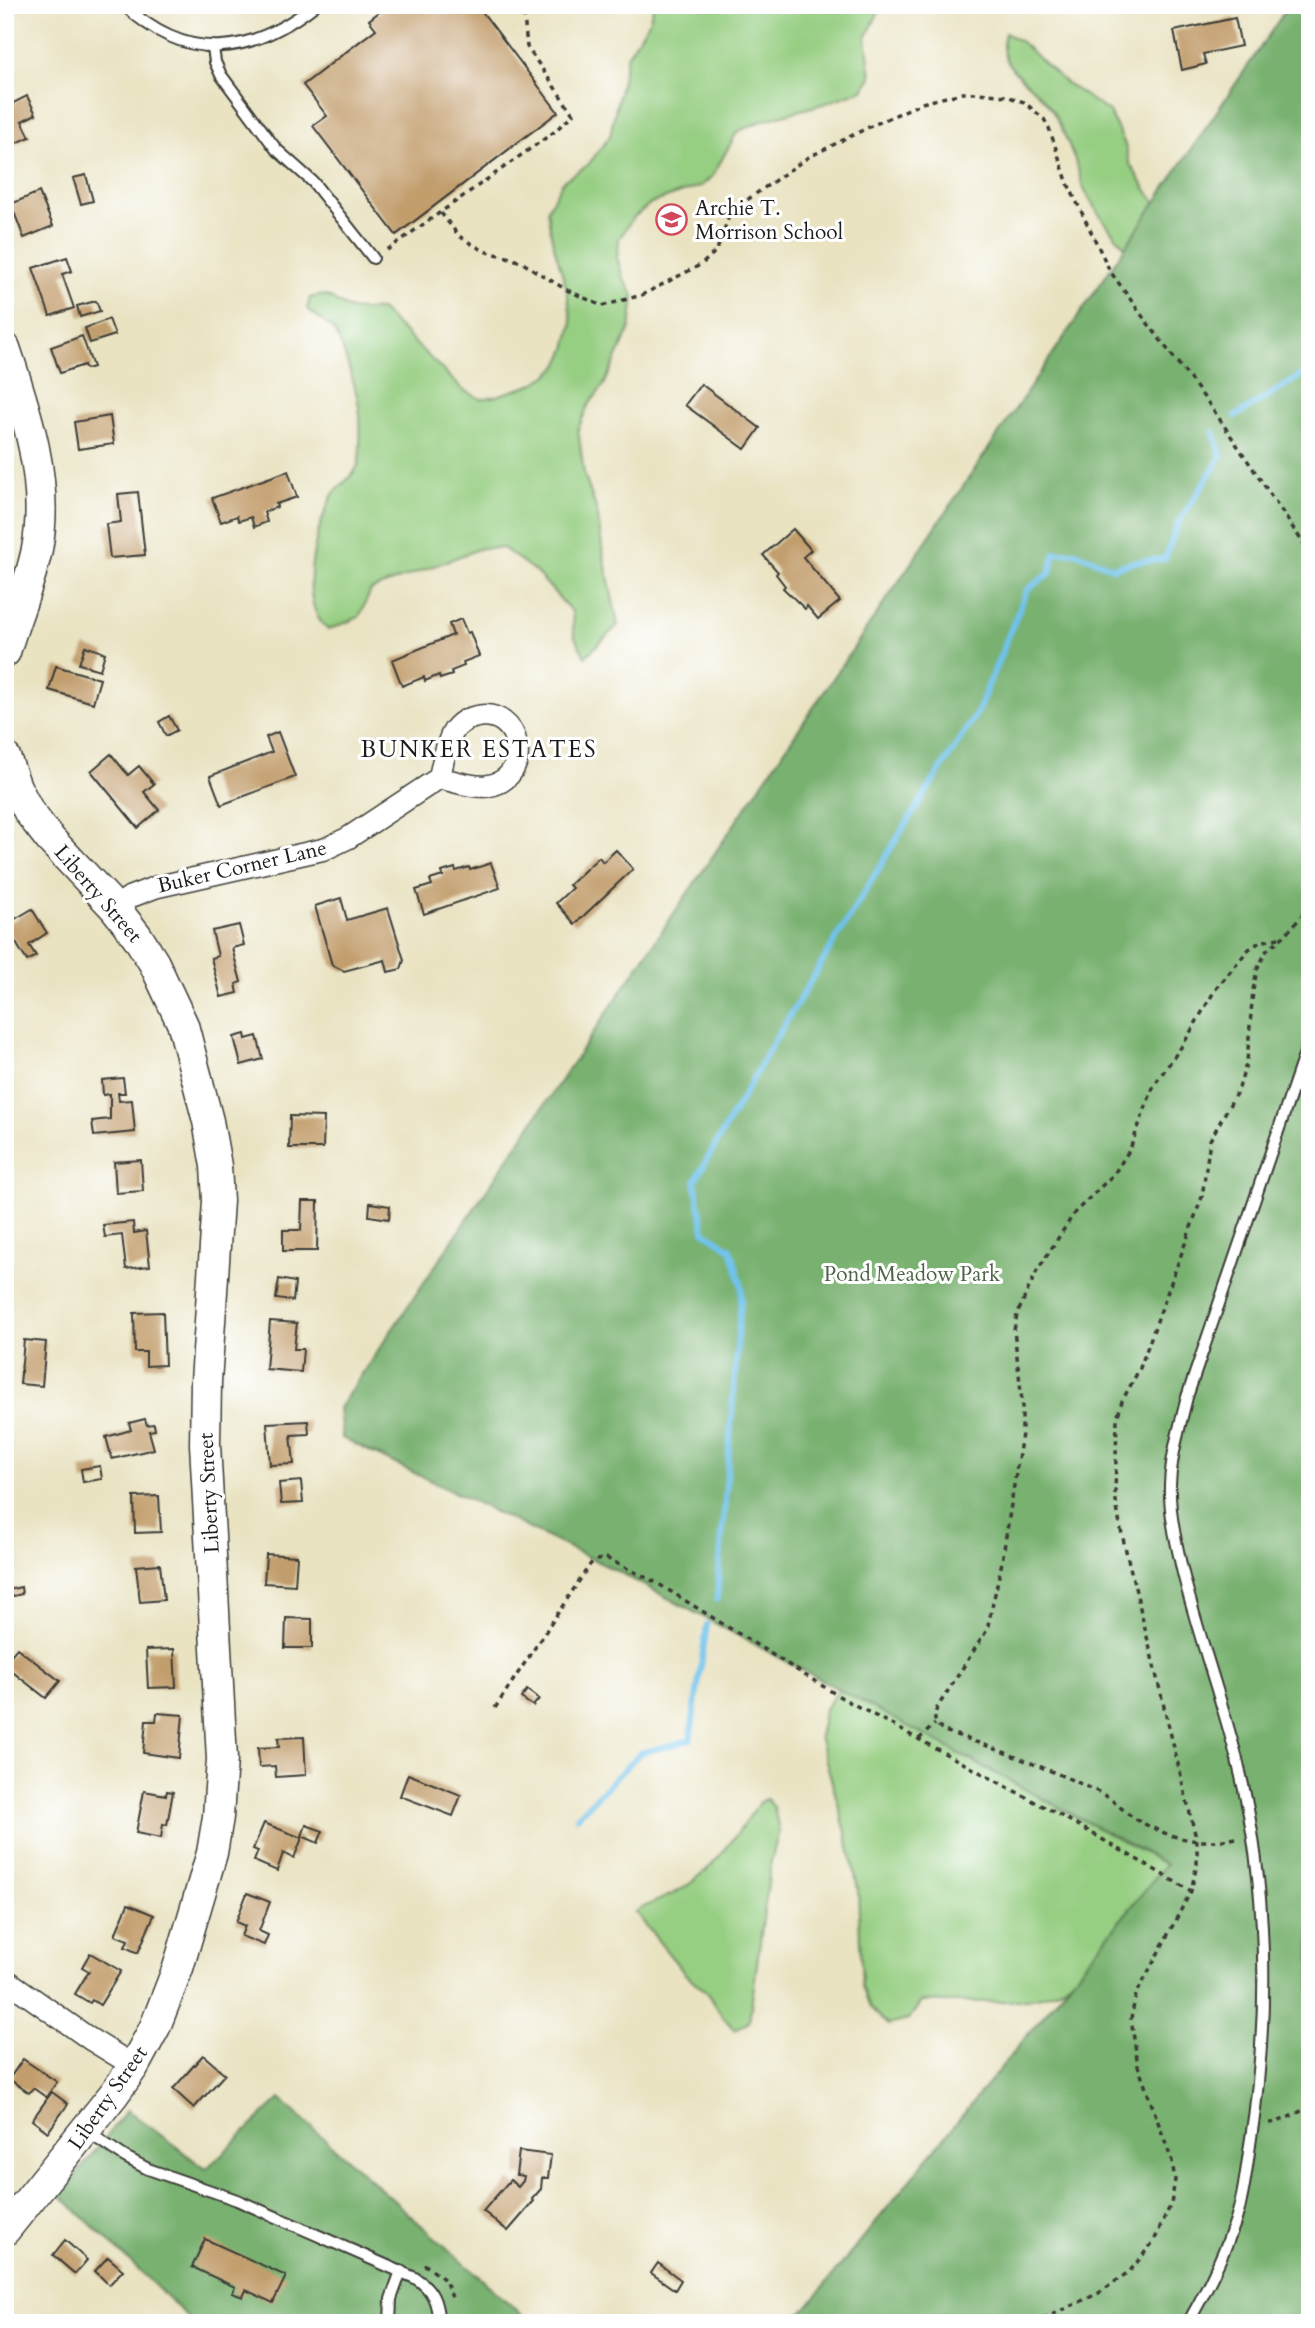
<svg xmlns="http://www.w3.org/2000/svg" width="1315" height="2328" viewBox="0 0 1315 2328" font-family="Cardo,serif">
  <style>
    .green { fill: #96ce82; stroke: #59754f; stroke-width: 2 }
    .forest { fill: #78b170; stroke: #4a6646; stroke-width: 2 }
    .lines { fill: none; stroke-linecap: round; stroke-linejoin: round }
    .stream { stroke: #6fc2eb; stroke-width: 6 }
    .building { fill: #c29e6d }
    .service-casing { stroke: #3b3a35; stroke-width: 14 }
    .minor-casing { stroke: #3b3a35; stroke-width: 24 }
    .secondary-casing { stroke: #3b3a35; stroke-width: 33 }
    .path { stroke: #3b3a35; stroke-width: 3.5; stroke-dasharray: 5 5; stroke-linecap: butt }
    .service { stroke: #fff; stroke-width: 10 }
    .minor { stroke: #fff; stroke-width: 21 }
    .secondary { stroke: #fff; stroke-width: 30 }
    .labels { text-anchor: middle; dominant-baseline: central; stroke-width: 6; stroke-linejoin: round; paint-order: stroke }
    .poi-label { font-size: 21px; fill: #1c1c1c; stroke: #fff; text-anchor: start }
    .street-label { font-size: 21px; fill: #1c1c1c; stroke: #fff }
    .park-label { font-size: 21px; fill: #4d6345; stroke: #fff }
    .neighbourhood-label { font-size: 23px; letter-spacing: 2px; fill: #1c1c1c; stroke: #fff }
  </style>
  <rect width="100%" height="100%" fill="#fff"/>
  <filter id="ink" filterUnits="userSpaceOnUse"><feTurbulence type="fractalNoise" baseFrequency=".0143" numOctaves="2"/><feDisplacementMap in="SourceGraphic" scale="14" xChannelSelector="R" yChannelSelector="G"/><feConvolveMatrix kernelMatrix="1 2 1 2 8 2 1 2 1" color-interpolation-filters="sRGB"/></filter>
  <filter id="wash" filterUnits="userSpaceOnUse"><feTurbulence type="fractalNoise" baseFrequency=".00686" numOctaves="4" result="noise"/><feDisplacementMap in="SourceGraphic" scale="28" xChannelSelector="R" yChannelSelector="G"/><feGaussianBlur stdDeviation="1.57" result="paint"/><feColorMatrix in="noise" values="0 0 0 0 0 0 0 0 0 0 0 0 0 0 0 0 0 1.4 0 .05"/><feComposite in="paint" operator="in"/></filter>
  <g filter="url(#wash)">
    <rect width="100%" height="100%" fill="#e9e3c2"/>
    <g class="green">
      <path d="M654 5H882L866 38 871 77 863 90 826 103 761 121 737 132 712 177 701 186 651 203 633 218 619 239 617 258 624 279 634 296 630 329 604 385 588 406 578 429 584 474 597 511 602 547 618 625 585 657 574 635 572 612 536 572 503 548H481L371 590 359 617 328 630C296 602 315 532 331 498 337 485 354 478 358 465 361 455 361 417 359 406 357 392 341 338 333 330 326 322 315 316 307 309L310 298C332 289 335 307 352 309 362 311 372 309 381 310L463 390 481 399 496 396 531 385 547 376 558 366 566 349 572 324 567 290 552 239 547 210 563 181 588 165 610 136 627 56 649 22Z"/>
      <path d="M1005 33 1020 41 1066 83 1109 112 1124 142 1130 164 1147 191 1171 222 1158 284C1133 255 1102 225 1085 191 1080 181 1079 170 1075 160 1068 143 1060 121 1049 106 1032 81 994 69 1005 33Z"/>
      <path d="M839 1689 853 1693 964 1757 1167 1865C1145 1893 1083 1981 1054 1992 1018 2006 960 2001 921 2002L908 2020 888 2025 870 2007 862 1987 858 1889 846 1832 819 1736 825 1709Z"/>
      <path d="M767 1799 774 1807 779 1831 771 1861 749 2022 734 2030 721 2014 707 1992 686 1975 635 1912C653 1901 671 1897 688 1885 718 1865 738 1832 759 1803Z"/>
    </g>
    <g class="forest">
      <polygon points="1289,5 1310,5 1310,2323 794,2323 1166,1864 621,1573 342,1438 339,1408"/>
      <polygon points="280,2099 531,2323 194,2323 60,2195 127,2110 206,2169"/>
    </g>
    <g class="lines">
      <g class="stream">
        <polyline points="1236,416 1310,370"/>
        <polyline points="717,1599 742,1287 731,1249 704,1231 695,1181 772,1045 902,830 977,713 1027,590 1050,573 1055,553 1075,552 1113,568 1134,562 1165,559 1178,523 1221,457 1214,432"/>
        <polyline points="577,1817 640,1753 690,1740 707,1625"/>
      </g>
    </g>
    <g id="blocks">
      <g class="building">
        <polygon points="388,5 477,5 558,112 396,235 313,126 327,116 303,85 376,29 369,20"/>
        <polygon points="1235,18 1241,46 1203,54 1206,64 1182,70 1174,31"/>
        <polygon points="27,96 36,114 22,121 30,137 5,148 5,107"/>
        <polygon points="86,175 93,201 81,204 73,178"/>
        <polygon points="39,192 53,226 24,238 11,204"/>
        <polygon points="67,257 72,271 62,274 74,308 50,316 33,268"/>
        <polygon points="96,301 100,311 80,317 77,306"/>
        <polygon points="109,319 115,335 90,343 85,328"/>
        <polygon points="82,336 93,367 86,369 84,365 60,373 51,347"/>
        <polygon points="701,384 760,428 745,449 685,405"/>
        <polygon points="110,416 114,444 78,449 74,422"/>
        <polygon points="288,471 297,497 276,504 277,507 264,512 267,522 254,527 251,517 239,521 237,516 221,522 212,498"/>
        <polygon points="138,492 145,555 110,558 106,524 121,522 118,494"/>
        <polygon points="793,529 811,550 803,557 840,601 818,619 807,606 805,609 783,588 785,586 776,574 778,572 763,555"/>
        <polygon points="461,619 467,633 470,632 479,656 463,662 464,666 451,671 452,675 440,679 439,675 425,681 424,677 402,686 392,660 453,635 449,624"/>
        <polygon points="85,646 105,653 100,670 79,664"/>
        <polygon points="56,666 100,679 93,703 49,690"/>
        <polygon points="169,716 177,730 166,736 159,722"/>
        <polygon points="278,732 295,777 221,805 210,776 272,752 266,737"/>
        <polygon points="111,754 128,775 139,766 154,784 144,792 159,810 138,828 91,771"/>
        <polygon points="616,850 633,869 575,924 556,903 572,888 569,885 599,857 603,862"/>
        <polygon points="491,863 500,888 424,914 416,890 432,885 430,880 443,876 442,872 455,868 456,871 469,867 470,870"/>
        <polygon points="341,898 347,920 388,908 404,960 401,969 388,972 385,960 344,971 332,965 315,906"/>
        <polygon points="32,909 47,933 29,945 36,956 27,961 5,925"/>
        <polygon points="239,925 244,945 232,948 241,982 236,984 238,993 221,997 211,958 218,956 212,931"/>
        <polygon points="245,1034 246,1039 257,1036 263,1059 241,1065 234,1037"/>
        <polygon points="123,1078 125,1093 118,1093 119,1101 132,1100 135,1132 94,1136 92,1121 110,1119 110,1094 103,1095 102,1080"/>
        <polygon points="290,1116 324,1117 323,1148 289,1148"/>
        <polygon points="141,1160 143,1191 116,1193 114,1162"/>
        <polygon points="302,1201 318,1201 317,1251 283,1251 283,1230 301,1230"/>
        <polygon points="370,1203 390,1206 389,1219 369,1216"/>
        <polygon points="133,1222 134,1233 146,1231 150,1266 126,1269 122,1235 105,1237 103,1225"/>
        <polygon points="279,1279 295,1282 293,1301 276,1299"/>
        <polygon points="163,1312 165,1365 146,1366 146,1352 135,1352 134,1313"/>
        <polygon points="270,1321 297,1323 294,1349 303,1349 301,1372 266,1369"/>
        <polygon points="24,1340 46,1342 42,1386 20,1384"/>
        <polygon points="145,1419 147,1425 154,1424 155,1430 149,1431 154,1449 112,1459 106,1437 131,1430 129,1423"/>
        <polygon points="308,1421 309,1434 291,1435 294,1464 270,1465 267,1423"/>
        <polygon points="100,1466 102,1479 83,1482 81,1469"/>
        <polygon points="301,1481 303,1503 281,1504 279,1483"/>
        <polygon points="159,1496 161,1532 135,1533 134,1497"/>
        <polygon points="266,1554 297,1556 295,1585 264,1583"/>
        <polygon points="160,1564 164,1600 140,1602 136,1566"/>
        <polygon points="5,1583 8,1590 21,1587 22,1594 5,1598"/>
        <polygon points="286,1618 312,1619 312,1648 285,1648"/>
        <polygon points="17,1648 60,1681 46,1698 5,1666 5,1662"/>
        <polygon points="174,1649 176,1687 148,1688 146,1650"/>
        <polygon points="527,1690 539,1699 533,1706 521,1698"/>
        <polygon points="157,1713 183,1715 179,1758 143,1753 146,1721 156,1721"/>
        <polygon points="304,1737 306,1775 276,1777 275,1766 259,1767 258,1748 279,1747 278,1738"/>
        <polygon points="408,1774 461,1795 453,1816 400,1796"/>
        <polygon points="144,1791 166,1795 167,1791 173,1792 167,1825 163,1824 161,1838 136,1833"/>
        <polygon points="264,1823 302,1838 294,1858 283,1853 277,1871 254,1861 258,1851 253,1849"/>
        <polygon points="306,1825 323,1831 318,1843 302,1836"/>
        <polygon points="247,1893 270,1902 259,1931 268,1935 264,1945 241,1936 245,1926 236,1922"/>
        <polygon points="128,1904 154,1915 138,1953 125,1947 128,1940 115,1935"/>
        <polygon points="90,1953 121,1971 100,2005 92,2000 90,2003 75,1994 89,1971 82,1967"/>
        <polygon points="203,2055 225,2074 194,2108 173,2089"/>
        <polygon points="23,2059 57,2082 46,2097 33,2088 29,2093 9,2079"/>
        <polygon points="52,2092 68,2104 48,2132 32,2120"/>
        <polygon points="519,2151 551,2155 548,2178 542,2178 541,2189 532,2199 534,2201 508,2231 483,2211 510,2180 518,2187 523,2181 524,2176 516,2175"/>
        <polygon points="205,2239 286,2276 273,2303 246,2290 243,2297 232,2293 235,2287 192,2267"/>
        <polygon points="65,2240 87,2260 75,2274 53,2255"/>
        <polygon points="108,2257 123,2270 109,2285 95,2271"/>
        <polygon points="658,2263 681,2280 675,2290 651,2273"/>
      </g>
    </g>
  </g>
  <g filter="url(#ink)">
    <use href="#blocks" fill-opacity="0" stroke="#3b3a35" stroke-width="2"/>
    <g class="lines">
      <defs>
        <g id="service">
          <path d="M124 5C187 64 250 56 315 5"/>
          <polyline points="213,47 215,62 221,75 276,149 313,182 373,258"/>
          <path d="M86 2131 125 2157 148 2169 237 2200 415 2278C433 2289 437 2302 439 2323"/>
          <polyline points="390,2323 391,2299 401,2271"/>
          <path d="M1188 2323C1205 2293 1221 2260 1233 2228 1243 2202 1246 2172 1250 2145 1270 2017 1269 1882 1236 1756 1220 1693 1197 1632 1182 1569 1176 1542 1169 1512 1170 1485 1171 1455 1180 1426 1187 1397L1310 1038"/>
        </g>
        <g id="minor">
          <path d="M115 908 130 897 156 887 325 849 348 838 439 778C454 781 472 788 487 786 536 779 521 705 475 717 466 719 458 724 453 732 445 745 443 764 439 778"/>
          <polyline points="5,1979 90,2039 134,2066"/>
        </g>
        <g id="secondary">
          <path d="M5 348C26 411 50 482 37 549 30 584 15 617 5 652"/>
          <polyline points="5,757 16,787 29,812 50,839 115,908 137,936 154,963 183,1025 208,1121 216,1166 218,1201 206,1382 205,1444 222,1759 218,1817 212,1853 178,1968 155,2027 134,2066 114,2094 5,2230"/>
        </g>
      </defs>
      <use href="#service" class="service-casing"/>
      <use href="#minor" class="minor-casing"/>
      <use href="#secondary" class="secondary-casing"/>
      <g class="path">
        <polyline points="441,213 459,236 473,245 487,252 504,256 521,262 565,289 602,306 642,295 702,264 717,250 729,216 734,209 807,158 871,126 922,103 962,93 979,93 1006,96 1024,102 1044,119 1049,128 1068,184 1110,271 1143,317 1212,408 1310,553"/>
        <polyline points="387,250 554,132 573,114 527,47 523,5"/>
        <polyline points="495,1708 589,1566 593,1561 606,1558 657,1583 842,1698 1076,1824 1191,1891"/>
        <polyline points="919,1739 935,1724"/>
        <path d="M1236 1838C1197 1846 1168 1838 1134 1818 1123 1811 1115 1801 1104 1795 1096 1790 1087 1787 1079 1783 1035 1764 990 1746 944 1731 934 1723 933 1720 937 1708L987 1630 1002 1562 1022 1434V1401L1014 1330 1017 1315 1026 1294 1037 1271 1075 1212 1114 1174 1130 1149 1154 1085 1184 1043 1215 990 1249 949 1260 942 1283 937"/>
        <path d="M1269 2123C1285 2122 1295 2112 1310 2108"/>
        <polyline points="424,2264 445,2280 453,2300"/>
        <polyline points="1034,2323 1099,2293 1130,2271 1154,2241 1171,2204 1175,2180 1172,2161 1138,2066 1131,2018 1136,1995 1191,1891 1197,1864 1197,1842 1120,1526 1115,1495 1117,1419 1122,1401 1140,1368 1202,1197 1210,1140 1239,1088 1247,1061 1253,990 1257,970 1267,950 1284,936 1301,917 1310,899"/>
      </g>
      <use href="#service" class="service"/>
      <use href="#minor" class="minor"/>
      <use href="#secondary" class="secondary"/>
    </g>
  </g>
  <defs>
    <symbol id="school-ring" viewBox="-11 -11 22 22"><circle r="9.5" fill="#fff" stroke="#d1495b" stroke-width="1.5"/><path d="M0-5L7-2L0 1L-7-2ZM-4 1L0 2.5L4 1V4Q0 6-4 4Z" fill="#d1495b"/></symbol>
  </defs>
  <g fill-rule="evenodd">
    <use href="#school-ring" x="654" y="202" width="35" height="35"/>
  </g>
  <g class="labels">
    <g class="poi-label">
      <text x="695" y="208">Archie T.<tspan x="695" dy="24">Morrison School</tspan></text>
    </g>
    <g class="street-label">
      <text transform="translate(242 867) rotate(-13)">Buker Corner Lane</text>
      <text transform="translate(98 894) rotate(49)">Liberty Street</text>
      <text transform="translate(209 1493) rotate(-93)">Liberty Street</text>
      <text transform="translate(108 2098) rotate(-55)">Liberty Street</text>
    </g>
    <g class="park-label">
      <text x="912" y="1274">Pond Meadow Park</text>
    </g>
    <g class="neighbourhood-label">
      <text x="479" y="749">BUNKER ESTATES</text>
    </g>
  </g>
  <rect width="1315" height="2328" fill="none" stroke="#fff" stroke-width="28"/>
</svg>
